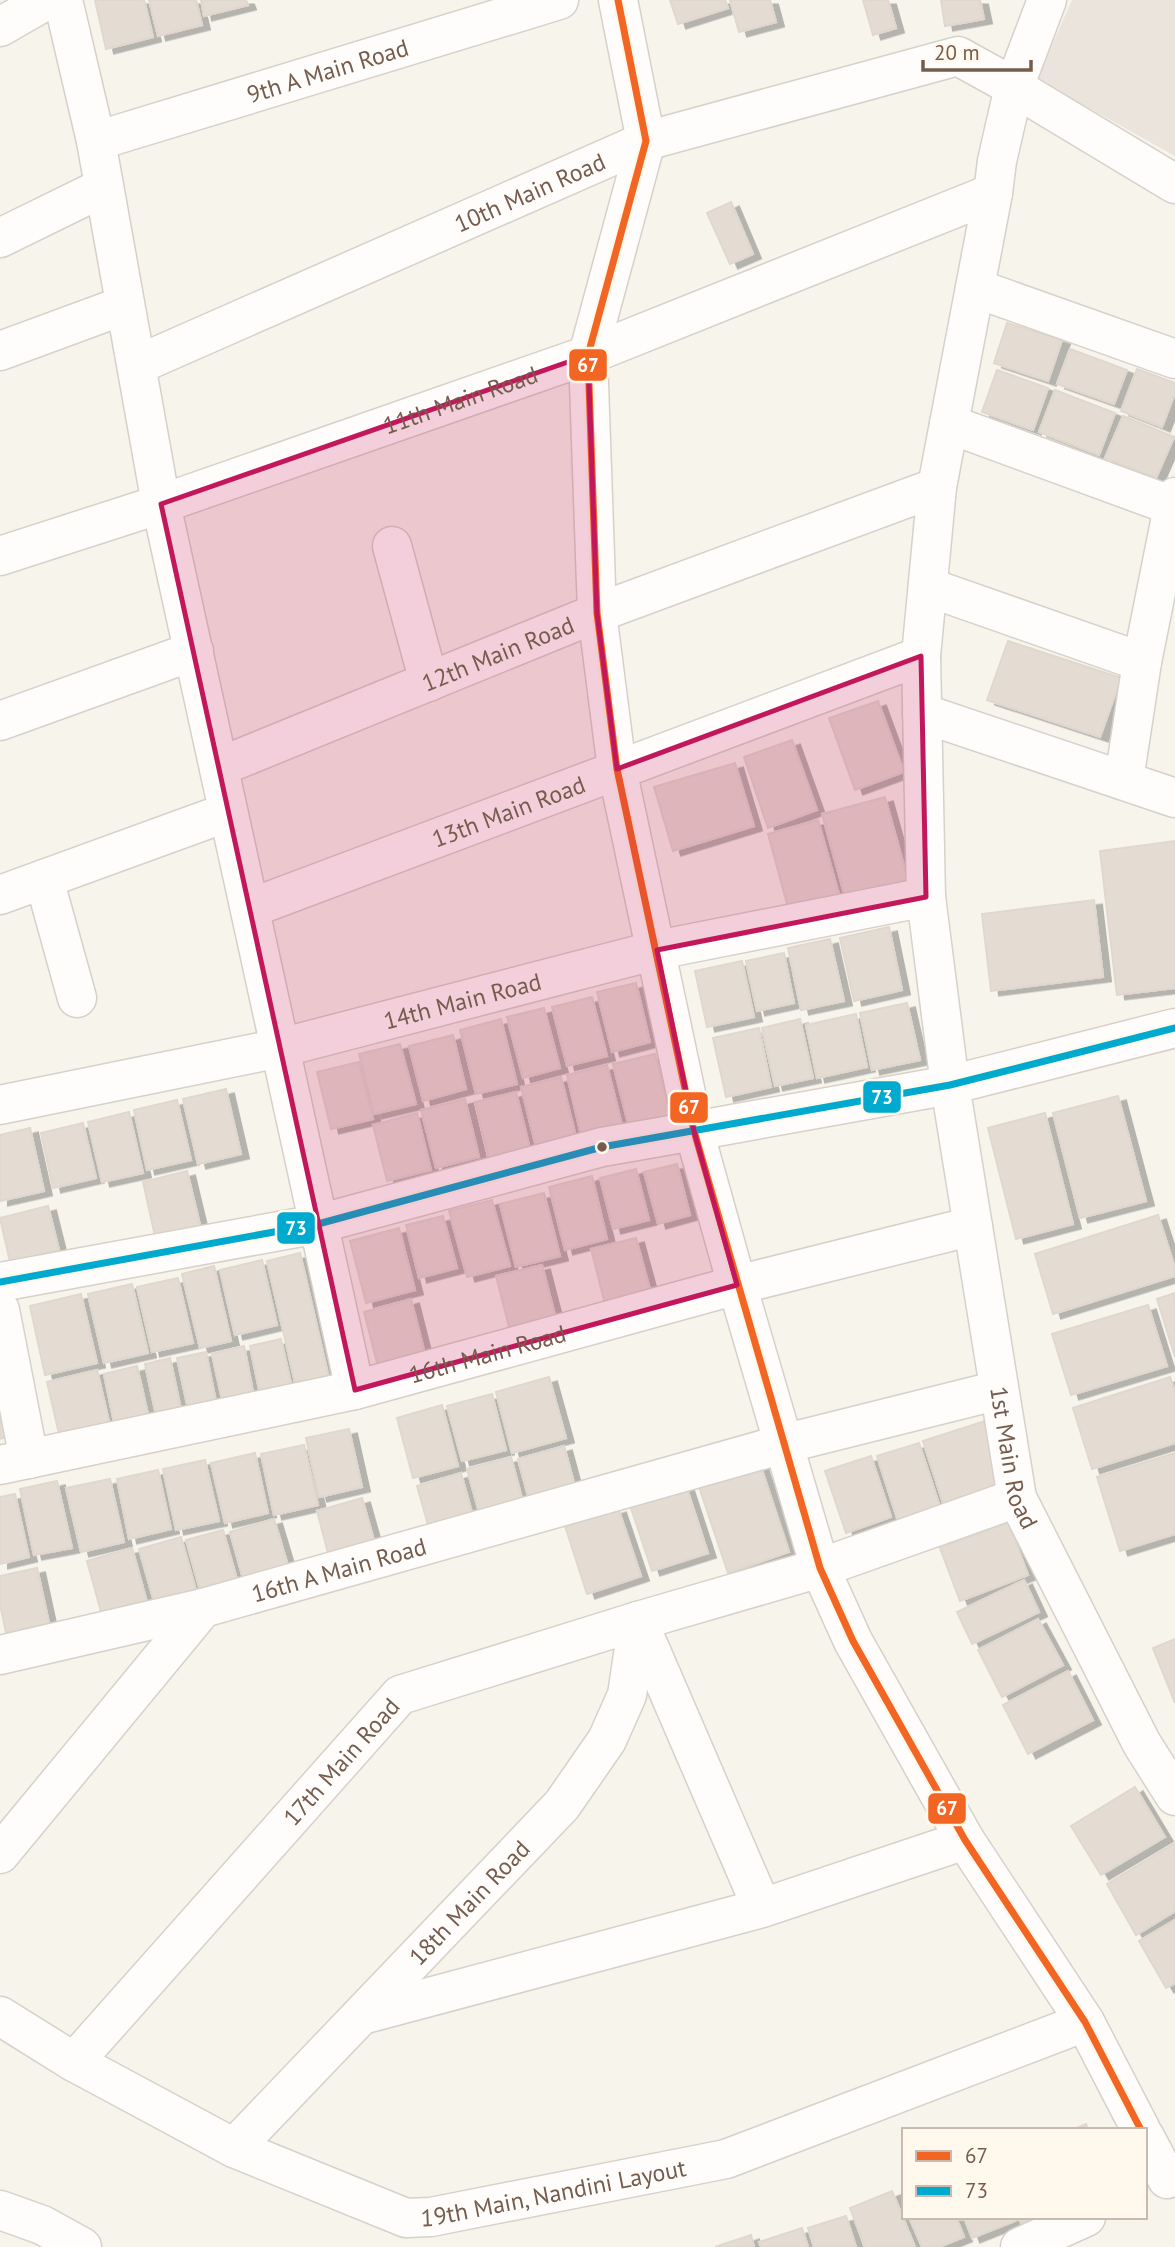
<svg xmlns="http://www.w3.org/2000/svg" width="1175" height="2247" viewBox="0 0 1175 2247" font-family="'PT Sans',sans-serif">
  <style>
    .industrial { fill: #eae4dc }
    .building { fill: #e4dcd3; stroke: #e0d7ce; stroke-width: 2; filter: url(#shadow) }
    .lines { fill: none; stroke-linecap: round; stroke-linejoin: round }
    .street-casing { stroke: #d6d1ca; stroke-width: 41 }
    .secondary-casing { stroke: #d7d0c8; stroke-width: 41 }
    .street { stroke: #fefdfc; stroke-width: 38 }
    .secondary { stroke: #fefdfc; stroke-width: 38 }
    .bus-1-casing { stroke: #fff9ed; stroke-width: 12 }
    .bus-2-casing { stroke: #fff9ed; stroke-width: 12 }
    .bus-1 { stroke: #f26522; stroke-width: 7 }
    .bus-2 { stroke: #00a9ce; stroke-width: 7 }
    .marked { fill: #c2185b; fill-opacity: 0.2; stroke: #c2185b; stroke-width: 5; stroke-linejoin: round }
    .bus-dot { fill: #755c4c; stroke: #fff9ed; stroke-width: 2.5 }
    .labels { text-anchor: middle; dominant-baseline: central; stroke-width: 5; stroke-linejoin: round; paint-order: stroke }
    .street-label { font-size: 24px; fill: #755c4c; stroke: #fff9ed }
    .line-badge { stroke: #fff9ed; stroke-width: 2.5 }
    .badge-label { font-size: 19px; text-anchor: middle; font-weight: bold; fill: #fff }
  </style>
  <defs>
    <filter id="shadow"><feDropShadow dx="8" dy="4.5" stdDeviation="0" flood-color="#0004"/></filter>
  </defs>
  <rect width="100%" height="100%" fill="#f7f4ec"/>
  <polygon class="industrial" points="1072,0 1175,0 1175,156 1037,79"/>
  <g class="building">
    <polygon points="95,0 144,0 153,37 106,49"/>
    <polygon points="149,0 196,0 202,25 158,36"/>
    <polygon points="201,0 246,0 248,5 204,16"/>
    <polygon points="670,0 725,0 728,8 678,24"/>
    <polygon points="730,0 770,0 776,22 739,32"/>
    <polygon points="863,0 888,0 896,28 873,35"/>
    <polygon points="941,0 980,0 984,19 945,26"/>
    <polygon points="731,202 753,254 730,264 707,213"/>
    <polygon points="1007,323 1062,340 1048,381 994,363"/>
    <polygon points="1070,349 1127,370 1114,404 1057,384"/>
    <polygon points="1137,369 1175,383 1175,393 1162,427 1121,411"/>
    <polygon points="997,370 1048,388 1033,430 982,412"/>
    <polygon points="1055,390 1115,413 1099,455 1039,432"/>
    <polygon points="1123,416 1174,437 1156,478 1105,458"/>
    <polygon points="1008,641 1121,678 1100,737 987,700"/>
    <polygon points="878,701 904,772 855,790 829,718"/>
    <polygon points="792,740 817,810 768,828 744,757"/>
    <polygon points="735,763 754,826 673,851 654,787"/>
    <polygon points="885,797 908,880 845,897 822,814"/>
    <polygon points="818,820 841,901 790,915 768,834"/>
    <polygon points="1175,841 1175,988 1117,995 1100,851"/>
    <polygon points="1094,900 1103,977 991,991 982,914"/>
    <polygon points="889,927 902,990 854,1001 840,938"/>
    <polygon points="830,939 844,1001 801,1010 788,948"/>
    <polygon points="784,953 794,1003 757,1011 746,961"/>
    <polygon points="742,961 754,1017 707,1027 695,971"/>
    <polygon points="636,983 650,1042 612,1052 597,992"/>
    <polygon points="592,997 607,1056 567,1066 552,1007"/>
    <polygon points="907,1003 920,1060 872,1070 860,1013"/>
    <polygon points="544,1008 560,1068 523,1078 507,1017"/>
    <polygon points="856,1014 867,1067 817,1078 806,1025"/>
    <polygon points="501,1019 517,1084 476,1094 460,1030"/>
    <polygon points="800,1019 813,1078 775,1086 762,1028"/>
    <polygon points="759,1028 771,1087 726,1097 713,1038"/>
    <polygon points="453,1035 466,1089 423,1101 409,1046"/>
    <polygon points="400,1044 416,1104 374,1114 359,1054"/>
    <polygon points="655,1054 671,1117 629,1127 613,1064"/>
    <polygon points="359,1062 373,1119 331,1129 317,1072"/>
    <polygon points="607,1065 622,1125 581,1135 567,1075"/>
    <polygon points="561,1077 576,1137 536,1147 521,1087"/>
    <polygon points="226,1089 241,1154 198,1164 183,1099"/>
    <polygon points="516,1092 530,1149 489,1160 475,1102"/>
    <polygon points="1118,1096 1146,1201 1080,1218 1053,1113"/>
    <polygon points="465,1099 479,1157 436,1168 421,1110"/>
    <polygon points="177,1100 191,1160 147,1170 134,1110"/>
    <polygon points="129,1112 143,1173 102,1182 88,1122"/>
    <polygon points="417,1113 431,1170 387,1181 373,1125"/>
    <polygon points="1045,1113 1073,1224 1016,1239 988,1128"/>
    <polygon points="83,1123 96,1178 53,1188 41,1133"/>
    <polygon points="30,1128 44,1191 0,1201 0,1135"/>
    <polygon points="677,1164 690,1215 658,1224 644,1172"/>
    <polygon points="636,1169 649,1220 613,1229 600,1178"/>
    <polygon points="187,1171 200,1225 155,1236 143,1182"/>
    <polygon points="592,1176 607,1239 565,1250 549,1187"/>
    <polygon points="544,1193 560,1256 516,1267 500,1204"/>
    <polygon points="492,1200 510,1266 467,1277 449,1211"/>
    <polygon points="48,1206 59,1250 10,1262 0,1218"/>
    <polygon points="1158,1215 1175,1268 1175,1276 1053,1314 1035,1254"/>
    <polygon points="443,1216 457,1268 419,1278 406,1225"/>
    <polygon points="399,1228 415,1290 366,1303 350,1241"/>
    <polygon points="636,1238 651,1293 605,1304 591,1249"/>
    <polygon points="300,1253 330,1383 297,1391 267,1261"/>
    <polygon points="262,1260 277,1325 235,1335 220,1270"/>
    <polygon points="542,1265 556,1319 510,1331 496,1276"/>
    <polygon points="214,1266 231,1341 200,1348 182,1274"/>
    <polygon points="178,1278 193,1343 152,1352 137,1287"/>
    <polygon points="132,1284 148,1353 104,1363 88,1294"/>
    <polygon points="1175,1293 1175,1357 1157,1299"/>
    <polygon points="81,1294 97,1363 45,1375 30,1306"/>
    <polygon points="411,1299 425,1354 378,1367 364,1312"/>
    <polygon points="1148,1305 1167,1366 1071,1395 1052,1334"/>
    <polygon points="281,1339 292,1388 260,1394 250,1346"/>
    <polygon points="244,1346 254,1397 223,1404 212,1354"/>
    <polygon points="206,1352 217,1407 189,1413 177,1358"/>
    <polygon points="170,1358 183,1419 158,1424 145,1364"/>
    <polygon points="137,1366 149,1419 115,1427 104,1374"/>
    <polygon points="97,1370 110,1426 60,1438 47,1382"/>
    <polygon points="549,1377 566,1438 512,1453 496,1392"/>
    <polygon points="1170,1377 1175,1392 1175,1443 1092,1469 1073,1408"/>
    <polygon points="0,1394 10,1436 0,1439"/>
    <polygon points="492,1394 506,1450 462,1461 447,1406"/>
    <polygon points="442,1405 458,1466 413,1478 397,1418"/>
    <polygon points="985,1421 1008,1491 946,1512 923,1441"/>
    <polygon points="349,1429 362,1487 319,1497 306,1438"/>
    <polygon points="919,1443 940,1507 898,1521 877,1456"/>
    <polygon points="304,1445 318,1505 274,1515 261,1454"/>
    <polygon points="564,1446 577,1494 531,1507 518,1459"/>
    <polygon points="255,1453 268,1513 225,1523 211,1463"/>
    <polygon points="1175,1453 1175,1534 1120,1551 1097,1477"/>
    <polygon points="871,1456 891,1517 846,1533 825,1471"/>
    <polygon points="511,1457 524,1506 481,1519 467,1469"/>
    <polygon points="205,1460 219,1521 176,1530 163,1469"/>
    <polygon points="760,1464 789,1552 728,1573 698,1484"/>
    <polygon points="158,1470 171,1529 129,1539 117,1479"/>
    <polygon points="461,1473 474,1520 430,1532 417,1486"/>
    <polygon points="110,1479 124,1542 81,1552 66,1488"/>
    <polygon points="57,1481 72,1548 34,1555 20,1489"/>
    <polygon points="686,1486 708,1553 652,1571 630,1505"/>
    <polygon points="15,1494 29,1557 0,1564 0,1497"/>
    <polygon points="362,1498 375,1544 329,1557 317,1511"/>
    <polygon points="618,1508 641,1576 587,1594 565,1526"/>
    <polygon points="274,1519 289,1569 244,1582 230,1532"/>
    <polygon points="1008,1522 1028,1575 960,1601 940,1548"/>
    <polygon points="223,1530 238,1583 201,1594 186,1540"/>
    <polygon points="181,1537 197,1594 155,1605 139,1549"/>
    <polygon points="132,1548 148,1606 103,1619 87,1561"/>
    <polygon points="37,1568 49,1623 6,1633 0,1604 0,1576"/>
    <polygon points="1024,1580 1039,1612 972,1644 957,1612"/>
    <polygon points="1038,1619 1063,1665 1002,1697 978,1650"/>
    <polygon points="1175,1639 1175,1703 1153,1648"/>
    <polygon points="1068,1671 1093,1720 1028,1754 1003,1705"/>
    <polygon points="1135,1787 1165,1837 1101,1875 1071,1826"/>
    <polygon points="1175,1843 1175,1911 1136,1935 1107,1884"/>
    <polygon points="1175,1920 1175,1983 1166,1988 1139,1941"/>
    <polygon points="1086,2124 1088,2130 1072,2130"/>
    <polygon points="892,2191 915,2247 865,2247 850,2208"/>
    <polygon points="846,2216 856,2247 814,2247 808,2228"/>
    <polygon points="909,2217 956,2217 964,2237 939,2247 922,2247"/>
    <polygon points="964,2217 1014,2217 1015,2221 972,2238"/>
    <polygon points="1019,2217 1037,2217 1021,2223"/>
    <polygon points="802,2228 808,2247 761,2247 759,2242"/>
    <polygon points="751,2235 754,2247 715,2247"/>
  </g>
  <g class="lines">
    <defs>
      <g id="street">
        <path id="s1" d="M1047 0 1014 87 997 161 993 193 937 487 921 656 926 897 950 1085 1017 1498 1142 1744 1175 1796"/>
        <polyline points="0,27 47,0"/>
        <path id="s2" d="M96 141 559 0"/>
        <polyline points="0,238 104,187"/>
        <polyline points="975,288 1175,359"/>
        <polyline points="0,351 125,305"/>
        <path id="s3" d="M137 365 646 141 958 56 1014 87 1175 184"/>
        <polyline points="949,424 1173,506"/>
        <polyline points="392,546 429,682"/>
        <path id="s4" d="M0 556 161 504 588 355 993 193"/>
        <polyline points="928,587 1142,662"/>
        <polyline points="922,713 1175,798"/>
        <polyline points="0,721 194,651"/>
        <path id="s5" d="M219 767 597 613 937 487"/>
        <polyline points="1124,780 1142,662 1175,497"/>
        <polyline points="44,879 77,998"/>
        <polyline points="0,895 228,812"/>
        <path id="s6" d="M251 908 921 656"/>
        <path id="s7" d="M0 1105 280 1048 657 950 926 897"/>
        <polyline points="973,1226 737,1285 820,1568 853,1641 965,1840 1085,2022 1141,2130"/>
        <polyline points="0,1282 318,1224 602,1147 694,1131"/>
        <polyline points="0,1310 29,1459"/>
        <polyline points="638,1621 762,1908 965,1840"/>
        <polyline points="0,1655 203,1608"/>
        <path id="s8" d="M0 1854 203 1608 783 1444 999 1390"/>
        <polyline points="362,2015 762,1908"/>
        <path id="s9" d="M0 2016 74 2062 234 2148 406 2218 431 2217 726 2159 1085 2022"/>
        <path id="s10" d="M74 2062 400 1695 638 1621 820 1568 1017 1498"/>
        <polyline points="1145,2137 1167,2179"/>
        <path id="s11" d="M234 2148 562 1805 607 1740 627 1695 638 1621"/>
        <polyline points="0,2210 42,2225 82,2247"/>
        <polyline points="1020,2247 1086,2217"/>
      </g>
      <g id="secondary">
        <polyline points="63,0 96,141 161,504 355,1390"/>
        <polyline points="694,1131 950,1085 1175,1028"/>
        <path id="s12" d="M0 1465 355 1390 737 1285 694 1131 617 769 597 613 588 355 646 141 618 0"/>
      </g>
    </defs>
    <use href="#street" class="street-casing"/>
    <use href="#secondary" class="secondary-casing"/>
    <use href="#street" class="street"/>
    <use href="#secondary" class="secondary"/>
    <defs>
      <polyline id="bus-1" points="618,0 646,141 588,355 597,613 617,769 694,1131 820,1568 853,1641 965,1840 1085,2022 1141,2130"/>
      <polyline id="bus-2" points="0,1282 318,1224 602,1147 950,1085 1175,1028"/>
    </defs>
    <use href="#bus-1" class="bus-1-casing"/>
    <use href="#bus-2" class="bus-2-casing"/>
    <use href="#bus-1" class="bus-1"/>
    <use href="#bus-2" class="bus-2"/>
  </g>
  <path class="marked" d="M588 355 597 613 617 769 921 656 926 897 657 950 694 1131 737 1285 355 1390 161 504Z"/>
  <circle class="bus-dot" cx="602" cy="1147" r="6"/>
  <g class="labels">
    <g class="street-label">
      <text stroke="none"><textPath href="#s2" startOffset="242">9th A Main Road</textPath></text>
      <text stroke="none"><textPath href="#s3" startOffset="429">10th Main Road</textPath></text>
      <text stroke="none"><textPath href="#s4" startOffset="486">11th Main Road</textPath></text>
      <text stroke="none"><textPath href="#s5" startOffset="301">12th Main Road</textPath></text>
      <text stroke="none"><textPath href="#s6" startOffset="275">13th Main Road</textPath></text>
      <text stroke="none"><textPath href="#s7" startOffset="474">14th Main Road</textPath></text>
      <text stroke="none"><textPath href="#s12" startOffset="500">16th Main Road</textPath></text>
      <text stroke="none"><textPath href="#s1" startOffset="1479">1st Main Road</textPath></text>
      <text stroke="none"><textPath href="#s8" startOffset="460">16th A Main Road</textPath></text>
      <text stroke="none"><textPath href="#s10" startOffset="402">17th Main Road</textPath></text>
      <text stroke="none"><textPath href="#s11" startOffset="340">18th Main Road</textPath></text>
      <text stroke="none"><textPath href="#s9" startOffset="604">19th Main, Nandini Layout</textPath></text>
    </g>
  </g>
  <g class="line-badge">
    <rect x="568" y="348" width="40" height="34" rx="7" fill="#f26522"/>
    <rect x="862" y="1080" width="40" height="34" rx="7" fill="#00a9ce"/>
    <rect x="669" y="1091" width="40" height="33" rx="7" fill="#f26522"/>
    <rect x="276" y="1211" width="40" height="34" rx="7" fill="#00a9ce"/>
    <rect x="927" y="1792" width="40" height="33" rx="7" fill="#f26522"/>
  </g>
  <g class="badge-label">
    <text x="588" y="372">67</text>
    <text x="882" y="1104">73</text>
    <text x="689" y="1114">67</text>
    <text x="296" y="1235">73</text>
    <text x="947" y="1815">67</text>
  </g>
  <rect x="902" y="2128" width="245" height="91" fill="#fff9ed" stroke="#c8baad" stroke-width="2"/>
  <rect x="916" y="2151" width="35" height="10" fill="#f26522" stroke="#c8baad" stroke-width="2"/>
  <text x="965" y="2163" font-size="21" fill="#755c4c">67</text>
  <rect x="916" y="2186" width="35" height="10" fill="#00a9ce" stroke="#c8baad" stroke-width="2"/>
  <text x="965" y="2198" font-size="21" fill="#755c4c">73</text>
  <path d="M923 60v10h108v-10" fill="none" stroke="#755c4c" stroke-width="3.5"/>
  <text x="934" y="60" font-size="21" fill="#755c4c" stroke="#fff9ed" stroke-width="5" paint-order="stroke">20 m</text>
</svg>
